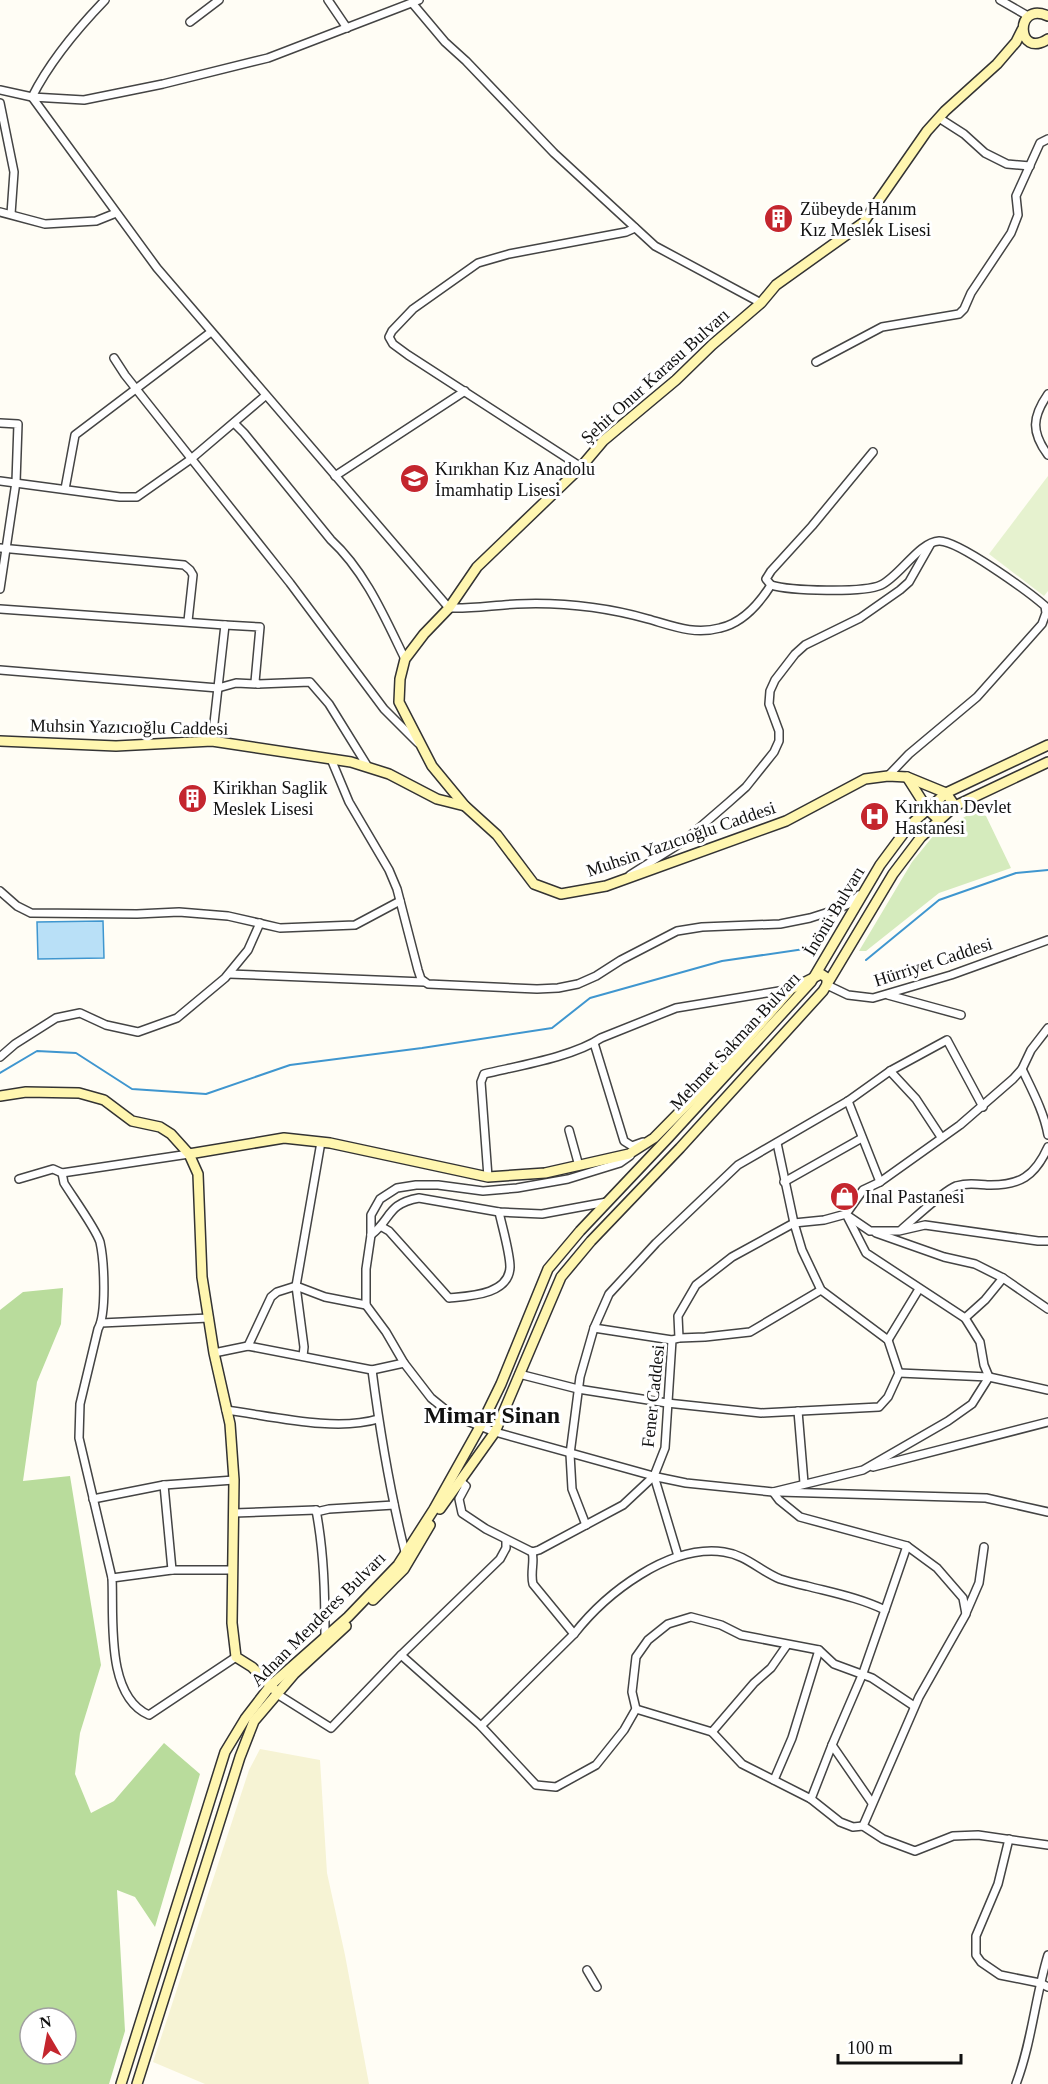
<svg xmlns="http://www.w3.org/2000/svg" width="1048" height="2084" viewBox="0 0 1048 2084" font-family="'Times New Roman',serif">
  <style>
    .farmland { fill: #f6f3d4 }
    .green { fill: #d5ebbd }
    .forest { fill: #b9dc9c; fill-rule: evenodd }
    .pitch { fill: #e6f2cf }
    .water { fill: #b9e0f7; stroke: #3f96cf; stroke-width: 1.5 }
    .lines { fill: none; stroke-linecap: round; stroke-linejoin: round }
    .stream { stroke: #3f96cf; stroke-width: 2 }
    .street-casing { stroke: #444; stroke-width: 10 }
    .secondary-casing { stroke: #333; stroke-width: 12 }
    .street { stroke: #fff; stroke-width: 7 }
    .secondary { stroke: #fff6b0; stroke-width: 9 }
    .labels { text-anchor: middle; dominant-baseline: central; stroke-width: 6; stroke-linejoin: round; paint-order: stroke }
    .poi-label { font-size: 18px; fill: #111; stroke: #fff; text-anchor: start }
    .street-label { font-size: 18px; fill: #111; stroke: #fff }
    .district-label { font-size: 24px; font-weight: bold; fill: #111; stroke: #fff }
  </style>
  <rect width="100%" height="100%" fill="#fffdf5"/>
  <polygon class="farmland" points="260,1749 320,1760 327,1873 345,1955 369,2084 205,2084 153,2062 249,1770"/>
  <polygon class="green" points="973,812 986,816 1011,868 939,893 866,951 859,951 912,862 934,835"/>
  <path class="forest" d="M63 1288 61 1324 37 1382 23 1481 70 1476 101 1665 80 1733 75 1774 91 1813 114 1801 164 1743 200 1774 155 1927 135 1897 117 1890 125 2031 109 2084H0V1310L23 1292ZM30 2018H66V2054H30Z"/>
  <polygon class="pitch" points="1048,476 1048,591 1044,596 989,554"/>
  <polygon class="water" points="103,921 104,958 38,959 37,922"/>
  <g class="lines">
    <g class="stream">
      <polyline points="866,960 939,900 1016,873 1048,870"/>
      <polyline points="0,1073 37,1051 76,1053 132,1089 206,1094 290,1065 422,1048 552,1028 590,998 722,961 811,948"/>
    </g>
    <defs>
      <g id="street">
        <path d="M105 0C77 29 50 61 32 97L157 268 449 608C472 609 494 605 517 604 562 602 605 607 648 619 673 626 694 635 720 628 743 623 759 604 771 585"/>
        <polyline points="328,0 347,28"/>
        <polyline points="1000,0 1028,16"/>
        <polyline points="413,4 445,42 466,61 554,153 655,246 761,303"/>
        <polyline points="190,22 219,0"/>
        <polyline points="0,90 32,97 84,100 163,84 268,58 419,0"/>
        <polyline points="0,103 14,172 11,214"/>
        <polyline points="939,118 964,134 985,153 1007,164 1030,166"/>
        <polyline points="0,212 45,224 96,221 116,213"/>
        <polyline points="114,358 125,375 290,583 384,709 418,743"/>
        <polyline points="816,362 882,327 959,314 964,309 971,293 1011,233 1018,215 1016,196 1040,143 1048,139"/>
        <path d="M1048 394C1032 417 1031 432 1048 455"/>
        <polyline points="0,423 18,424 16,482 0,589"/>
        <path d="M234 423 244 433 331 540C365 571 385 618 405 659"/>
        <path d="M873 452 812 526 771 571 766 579 771 585C790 591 864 593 881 585 900 576 919 542 939 541 958 540 1030 593 1045 606L1046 613 1042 624 977 697 909 754 888 776"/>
        <polyline points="581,467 408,355 393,344 389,337 392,331 413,309 478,263 509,254 626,232 635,228"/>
        <polyline points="335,476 465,391"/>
        <polyline points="0,481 120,497 137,497 191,459 265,396"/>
        <polyline points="65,489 75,435 211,332"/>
        <polyline points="0,548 184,565 190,570 193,575 188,621"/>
        <polyline points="0,609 225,625 212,741"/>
        <polyline points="225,625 260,627 255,682 258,684 310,682 329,704 368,767"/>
        <polyline points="0,670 218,688 236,683 258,684"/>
        <polyline points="331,759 349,802 389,870 397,889 418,970 421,979 428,984 537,989 558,988 578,984 596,976 621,960 677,931 702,927 780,924 810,918 835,910 851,903 859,895"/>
        <polyline points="630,875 684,841 728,803 746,787 774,752 779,741 779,731 769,704 770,691 775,680 795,654 805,645 860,618 900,590 909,582 930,545"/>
        <polyline points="0,891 17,906 31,913 137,914 179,912 228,916 280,928 355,925 400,901"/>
        <polyline points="229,974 424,982"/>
        <polyline points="827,985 848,995 873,998 951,975 1048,940"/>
        <polyline points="888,995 961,1015"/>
        <polyline points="594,1043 624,1141 632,1146 643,1142"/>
        <polyline points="0,1057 15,1044 56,1018 80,1013 106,1025 138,1032 177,1018 225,978 248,950 260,923"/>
        <path d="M1022 1069C1032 1090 1044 1112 1048 1135"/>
        <polyline points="890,1071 916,1099 941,1137"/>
        <polyline points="848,1101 880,1182"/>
        <polyline points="569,1130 579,1166"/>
        <path d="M488 1177 481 1082 484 1074C517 1066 573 1057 601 1038L676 1008 791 989"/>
        <polyline points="19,1179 53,1169 62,1173"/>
        <polyline points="784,1182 862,1138"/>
        <polyline points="848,1216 870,1231 899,1231 925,1225 1038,1241 1048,1241"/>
        <path d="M382 1227 389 1231 449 1298C469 1296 509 1295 510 1267 510 1253 502 1226 499 1212"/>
        <path d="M902 1229C914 1219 943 1191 956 1186 968 1183 976 1184 987 1185 1020 1186 1035 1176 1048 1147"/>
        <polyline points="876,1233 944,1257 975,1264 1003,1278 1048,1309"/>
        <path d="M371 1235C392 1219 386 1204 419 1198L499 1212 542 1214 607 1202"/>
        <polyline points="366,1305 325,1297 296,1286 277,1292 271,1297 248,1346 372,1370 404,1363 431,1398 452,1415 495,1432 657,1477 686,1483 773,1492 863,1470 948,1421 972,1404 989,1377 984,1365 980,1342 965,1318 866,1253 846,1214"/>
        <polyline points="965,1318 985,1300 1003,1278"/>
        <polyline points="101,1323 209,1318"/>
        <polyline points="594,1328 672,1340"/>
        <polyline points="679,1338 705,1337 750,1332 821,1290"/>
        <polyline points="888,1340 919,1289"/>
        <polyline points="214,1353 248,1346"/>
        <polyline points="303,1356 304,1347 296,1286 321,1142"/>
        <polyline points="404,1363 386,1332 366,1305 366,1269 371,1235 371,1215 380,1199 397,1188 416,1185 438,1185 483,1191 517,1188 568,1179 620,1163 630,1156"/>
        <path d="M372 1370C380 1432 390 1492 405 1552"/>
        <polyline points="899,1373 989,1377 1048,1390"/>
        <polyline points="519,1374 578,1389 667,1403 761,1413 879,1407 888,1397 899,1373 888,1340 821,1290 802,1250 794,1223 777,1143"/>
        <path d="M226 1410C272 1416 335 1432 378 1419"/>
        <polyline points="798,1411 804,1483"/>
        <polyline points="873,1467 1048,1422"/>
        <polyline points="654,1476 678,1556"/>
        <polyline points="460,1481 466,1486 459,1499 462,1513 486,1529 532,1552 539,1550 623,1505 654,1476 665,1448 672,1340 679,1338 678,1316 696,1285 732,1257 794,1223 824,1220 846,1214 863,1190 880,1182 960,1125 1013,1079 1022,1069 1031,1050 1048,1028"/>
        <polyline points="164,1485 172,1570"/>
        <polyline points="773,1492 779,1500 800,1517 907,1546 937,1568 963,1598 966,1614 919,1697 863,1826"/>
        <polyline points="779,1492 986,1498 1048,1512"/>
        <polyline points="93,1499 164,1485 234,1480"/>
        <polyline points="234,1513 316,1510"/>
        <polyline points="586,1525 572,1489 570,1454 580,1377 594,1328 609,1294 656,1243 738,1165 848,1101 890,1071 947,1040 983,1107"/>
        <path d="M532 1552C535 1560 530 1573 533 1584L574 1634C606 1593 669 1544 724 1552 746 1555 760 1571 780 1579 789 1582 798 1584 807 1586 834 1593 860 1598 885 1610L863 1673 832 1745 872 1803"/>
        <path d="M233 1570H172L112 1578C114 1617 105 1696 149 1715L236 1657"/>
        <path d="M112 1578 79 1438 80 1404 98 1329C107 1313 104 1260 100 1242 96 1229 72 1196 64 1183L62 1173 189 1154"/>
        <polyline points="885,1610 907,1546"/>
        <polyline points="966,1613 979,1583 984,1547"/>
        <path d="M325 1636C325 1594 324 1552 316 1510V1512L329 1509 394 1505"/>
        <polyline points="401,1655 481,1726 536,1785 556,1787 596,1765 624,1730 636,1709 632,1692 636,1657 648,1640 668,1624 691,1617 721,1625 741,1635 819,1650 834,1664 872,1678 914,1706"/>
        <polyline points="277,1694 331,1728 401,1655 500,1559 506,1548 506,1540"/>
        <polyline points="636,1709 712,1732 742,1764 811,1799 840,1822 853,1827 863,1826 883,1839 915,1851 953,1836 978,1835 1048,1845"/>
        <polyline points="481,1726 574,1634"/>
        <polyline points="712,1732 754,1683 771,1668 787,1645"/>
        <polyline points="774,1780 792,1738 819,1650"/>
        <polyline points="811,1799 832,1745"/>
        <polyline points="1009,1839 998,1884 976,1936 976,1955 981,1962 1000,1975 1040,1983 1048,1987"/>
        <polyline points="587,1970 597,1987"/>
        <path d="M1016 2084C1032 2042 1035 1997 1048 1955"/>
      </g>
      <g id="secondary">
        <path d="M1048 16C1014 0 1016 60 1048 39"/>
        <polyline points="0,741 116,746 212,741 351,762 389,774 437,799 465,806"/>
        <polyline points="907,777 928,810 939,820"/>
        <polyline points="955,806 946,793 907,777 888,776 865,779 786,821 606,886 561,894 534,884 497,835 465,806 432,766 399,702 400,679 405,659 424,634 449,608 477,567 581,467 603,441 676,380 712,345 761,303 776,285 863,223 927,131 945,111 997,64 1016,42 1022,30"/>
        <polyline points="0,1096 26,1092 79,1093 104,1100 132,1121 160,1127 171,1134 189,1154 198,1174 202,1277 214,1353 230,1424 234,1480 232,1623 236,1657 252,1667 274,1689"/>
        <polyline points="189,1154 284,1138 330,1143 488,1177 545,1173 629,1154 654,1138 716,1075 791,989 821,974 827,978 827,985"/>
        <polyline points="440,1509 495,1432 561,1277 591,1241 680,1148 823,991 893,874 921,837 955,806 1048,762"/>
        <polyline points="373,1600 404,1569 430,1525"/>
        <polyline points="121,2084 225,1752 245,1719 271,1685 348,1617 398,1565 434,1509 481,1425 501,1384 548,1269 580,1231 669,1137 811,982 880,865 909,826 946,793 1048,745"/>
        <polyline points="137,2084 240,1757 254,1721 294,1674 346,1626"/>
      </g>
    </defs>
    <use href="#street" class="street-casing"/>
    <use href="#secondary" class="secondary-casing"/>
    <use href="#street" class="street"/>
    <use href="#secondary" class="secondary"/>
  </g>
  <defs>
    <symbol id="building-disc" viewBox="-11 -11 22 22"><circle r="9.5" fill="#c4262e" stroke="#fff"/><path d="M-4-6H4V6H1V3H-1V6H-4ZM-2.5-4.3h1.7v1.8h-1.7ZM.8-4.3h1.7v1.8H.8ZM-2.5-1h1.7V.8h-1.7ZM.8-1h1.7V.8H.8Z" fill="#fff"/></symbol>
    <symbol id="school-disc" viewBox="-11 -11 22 22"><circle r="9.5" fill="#c4262e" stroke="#fff"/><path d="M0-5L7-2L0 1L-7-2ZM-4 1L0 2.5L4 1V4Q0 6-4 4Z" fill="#fff"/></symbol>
    <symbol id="hospital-disc" viewBox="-11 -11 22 22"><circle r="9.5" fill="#c4262e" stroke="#fff"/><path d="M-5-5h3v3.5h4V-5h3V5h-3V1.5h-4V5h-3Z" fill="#fff"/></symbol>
    <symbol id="shop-disc" viewBox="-11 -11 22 22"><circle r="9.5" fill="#c4262e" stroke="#fff"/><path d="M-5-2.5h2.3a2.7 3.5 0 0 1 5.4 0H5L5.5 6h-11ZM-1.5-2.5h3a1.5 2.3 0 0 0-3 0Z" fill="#fff"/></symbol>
  </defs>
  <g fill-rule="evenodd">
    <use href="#building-disc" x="762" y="202" width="33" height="33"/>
    <use href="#school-disc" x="398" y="462" width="33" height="33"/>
    <use href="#building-disc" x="176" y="782" width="33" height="33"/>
    <use href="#hospital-disc" x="858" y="800" width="33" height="33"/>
    <use href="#shop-disc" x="828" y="1180" width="33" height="33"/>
  </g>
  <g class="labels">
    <g class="poi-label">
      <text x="800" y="209">Zübeyde Hanım<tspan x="800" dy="21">Kız Meslek Lisesi</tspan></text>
      <text x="435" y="469">Kırıkhan Kız Anadolu<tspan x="435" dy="21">İmamhatip Lisesi</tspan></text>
      <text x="213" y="788">Kirikhan Saglik<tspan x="213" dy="21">Meslek Lisesi</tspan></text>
      <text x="895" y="807">Kırıkhan Devlet<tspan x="895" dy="21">Hastanesi</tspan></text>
      <text x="865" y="1197">Inal Pastanesi</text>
    </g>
    <g class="street-label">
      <text transform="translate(655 376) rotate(-42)">Şehit Onur Karasu Bulvarı</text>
      <text transform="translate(129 727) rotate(1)">Muhsin Yazıcıoğlu Caddesi</text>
      <text transform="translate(681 839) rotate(-19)">Muhsin Yazıcıoğlu Caddesi</text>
      <text transform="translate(834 911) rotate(-59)">İnönü Bulvarı</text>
      <text transform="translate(933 962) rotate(-18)">Hürriyet Caddesi</text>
      <text transform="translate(735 1041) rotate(-47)">Mehmet Sakman Bulvarı</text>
      <text transform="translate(653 1396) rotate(-84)">Fener Caddesi</text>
      <text transform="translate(318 1619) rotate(-45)">Adnan Menderes Bulvarı</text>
    </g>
    <g class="district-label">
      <text x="492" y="1415">Mimar Sinan</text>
    </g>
  </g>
  <g transform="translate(48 2036) rotate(350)"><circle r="28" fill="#ffffff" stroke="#a0a0a0" stroke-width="1.5"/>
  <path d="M0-4.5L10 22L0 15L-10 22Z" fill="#c4262e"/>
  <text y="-9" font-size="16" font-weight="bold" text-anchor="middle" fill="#111111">N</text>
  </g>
  <path d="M838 2054v9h123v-9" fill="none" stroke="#111111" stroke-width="3"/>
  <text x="847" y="2054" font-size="18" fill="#111111" stroke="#ffffff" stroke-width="4.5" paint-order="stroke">100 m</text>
</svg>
